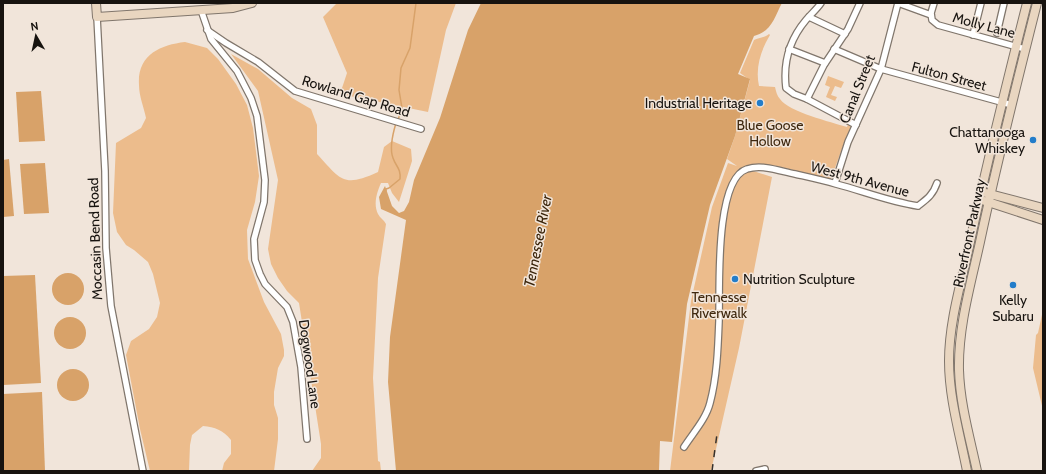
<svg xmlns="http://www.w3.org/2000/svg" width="1046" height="474" viewBox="0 0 1046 474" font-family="Cabin,sans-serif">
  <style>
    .green { fill: #ecbc8c }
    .water { fill: #d8a269 }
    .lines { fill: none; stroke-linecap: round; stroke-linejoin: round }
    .stream { stroke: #d8a269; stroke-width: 1.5 }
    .minor-casing { stroke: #80766c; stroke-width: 8 }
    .secondary-casing { stroke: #80766c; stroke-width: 10 }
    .minor { stroke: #fff; stroke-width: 5.5 }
    .secondary { stroke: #e9d6c0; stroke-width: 8 }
    .rail { stroke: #35302b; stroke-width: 1.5; stroke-dasharray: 7 7; stroke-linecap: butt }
    .poi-dot { fill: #237dca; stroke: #f1e5da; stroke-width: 1.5 }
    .labels { text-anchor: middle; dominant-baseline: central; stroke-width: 3; stroke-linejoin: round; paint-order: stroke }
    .street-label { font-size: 14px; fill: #17130f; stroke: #f1e5da }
    .poi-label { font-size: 14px; fill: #17130f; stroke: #f1e5da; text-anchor: end }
    .park-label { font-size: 14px; fill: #3f280f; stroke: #f1e5da }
    .water-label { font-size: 15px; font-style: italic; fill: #3a240a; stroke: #f1e5da }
  </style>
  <rect width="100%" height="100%" fill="#f1e5da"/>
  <g class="green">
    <polygon points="337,3 456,3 446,30 428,112 340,94 347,73 323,17"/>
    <path d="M769 34 770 35C761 50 755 68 759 86L775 87C776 91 777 96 780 99 789 112 831 122 847 127L848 124 851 127 844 143 831 179C805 178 770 156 744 168L772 177 739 348 711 471H670L691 301 712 207 728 163 737 166 727 159 735 136 750 80 740 73 754 40C759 38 766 37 769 34Z"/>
    <path d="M185 42 207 48 218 59 236 84 247 105 253 128 259 176 255 202 247 230 248 259 264 302 281 334 284 350V356L278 368 274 392V405L278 418V439L274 471H222L224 463 231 454V440C223 430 215 427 203 426L192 435 190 445 189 471H150L140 429 126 355 131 341 149 329 157 317 160 303 153 274 148 262 134 250 126 245 117 232 113 213 116 143 141 128 146 118C144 108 139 96 139 85 137 55 160 45 185 42Z"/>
    <path d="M231 54 258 69 292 98 311 109 317 125V154C341 180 343 188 378 172L384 147 392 141 411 149 412 161 399 202 392 193 388 183H381C377 192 373 204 378 214 380 218 384 220 386 224L378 278 373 378 378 461 380 462 381 471H312L321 458V444L299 303 287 291 278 278 271 264 268 249 278 180 258 91Z"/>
    <polygon points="828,76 844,82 841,88 835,86 831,95 837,97 835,101 826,97 830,87 825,85"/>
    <polygon points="1043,310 1043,410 1033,368 1036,335 1038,333"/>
  </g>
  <g class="water">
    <path d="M481 3H782C774 18 772 31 754 36L738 74 750 79 735 136 710 205 687 304 672 442 660 441 659 471H396L388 382 390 337 406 220 381 209 379 197 385 186 392 206 399 213 404 211 409 202 414 180 440 118 468 30Z"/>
    <polygon points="41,91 45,141 19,142 16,92"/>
    <polygon points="9,159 14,216 3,217 3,160"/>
    <polygon points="45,163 49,213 24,214 20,164"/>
    <circle cx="68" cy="289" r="16"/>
    <polygon points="35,275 41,383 3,385 3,276"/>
    <circle cx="70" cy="333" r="16"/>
    <circle cx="73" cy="385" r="16"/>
    <polygon points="42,392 45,471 3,471 3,394"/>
  </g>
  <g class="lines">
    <g class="stream">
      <polyline points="398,120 402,108 399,90 401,68 410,48 416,3"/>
      <path d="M386 191V189L389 188 400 179C401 168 396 167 393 158 389 148 393 133 396 123"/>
    </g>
    <defs>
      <g id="minor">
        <path d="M821 3C817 9 811 14 806 20 790 39 783 63 786 88L794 94 807 99 856 125"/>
        <polyline points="898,3 931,15"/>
        <polyline points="934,3 931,13 932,20 938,25 1025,49"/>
        <polyline points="201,10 211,39 237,71 251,98 257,116 265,180 264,202 254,239 255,260 260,274 265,284 287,307 293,322 301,367 307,439"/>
        <polyline points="97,17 105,171 106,248 111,306 143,471"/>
        <polyline points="809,17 845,34"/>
        <polyline points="207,30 226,43 258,62 295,91 421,129"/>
        <polyline points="997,33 1004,3"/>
        <polyline points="973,35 981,3"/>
        <polyline points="789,49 825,63"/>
        <polyline points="834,49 881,69 1012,105"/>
        <polyline points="807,99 824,65 848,29 860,3"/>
        <polyline points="835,183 848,142 881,69 898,3"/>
        <path d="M684 447C693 433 706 419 710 403 717 377 718 348 719 321 720 293 714 179 747 169 762 164 780 171 795 174 808 177 822 180 836 184 863 191 890 202 918 206 927 199 933 195 937 183"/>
        <polyline points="756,471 765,469"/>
      </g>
      <g id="secondary">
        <polyline points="96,3 97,17 233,8 252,3"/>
        <polyline points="986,193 1043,208"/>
        <polyline points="985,201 1043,220"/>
        <path d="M967 471C960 435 949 398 949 361 949 321 962 280 970 242 987 162 1007 82 1027 3"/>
        <path d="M977 471C970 438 960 404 959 370 958 327 971 283 980 242 997 162 1017 82 1037 3"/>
      </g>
    </defs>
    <use href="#minor" class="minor-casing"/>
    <use href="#secondary" class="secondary-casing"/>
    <use href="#minor" class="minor"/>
    <use href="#secondary" class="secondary"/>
    <polyline class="rail" points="712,471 717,434"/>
  </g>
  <g class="poi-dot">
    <circle cx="760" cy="103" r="4"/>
    <circle cx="1033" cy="140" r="4"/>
    <circle cx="735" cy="279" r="4"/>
    <circle cx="1013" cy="285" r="4"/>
  </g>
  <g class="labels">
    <g class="street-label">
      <text transform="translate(984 25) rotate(15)">Molly Lane</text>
      <text transform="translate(949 76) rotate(15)">Fulton Street</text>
      <text transform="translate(857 89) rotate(-68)">Canal Street</text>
      <text transform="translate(356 96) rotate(17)">Rowland Gap Road</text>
      <text transform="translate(860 179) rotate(15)">West 9th Avenue</text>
      <text transform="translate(969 233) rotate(-78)">Riverfront Parkway</text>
      <text transform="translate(95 239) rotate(-92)">Moccasin Bend Road</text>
      <text transform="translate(310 364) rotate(82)">Dogwood Lane</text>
    </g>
    <g class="poi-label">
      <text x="752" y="103">Industrial Heritage</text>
      <text x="1025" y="132">Chattanooga<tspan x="1025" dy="16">Whiskey</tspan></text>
      <text x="743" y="279" text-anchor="start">Nutrition Sculpture</text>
      <text x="1013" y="300" text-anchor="middle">Kelly<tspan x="1013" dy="16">Subaru</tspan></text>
    </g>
    <g class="park-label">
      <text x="770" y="125">Blue Goose<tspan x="770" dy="16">Hollow</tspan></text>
      <text x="719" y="297">Tennesse<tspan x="719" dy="16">Riverwalk</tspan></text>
    </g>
    <g class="water-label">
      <text transform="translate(538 241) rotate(-79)">Tennessee River</text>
    </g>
  </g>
  <rect width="1046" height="474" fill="none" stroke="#17130f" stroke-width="8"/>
  <g transform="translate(36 36) rotate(351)" stroke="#f1e5da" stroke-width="3" paint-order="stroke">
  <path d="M0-3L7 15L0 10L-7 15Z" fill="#17130f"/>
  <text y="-6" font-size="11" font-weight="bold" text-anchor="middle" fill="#17130f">N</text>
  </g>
</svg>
